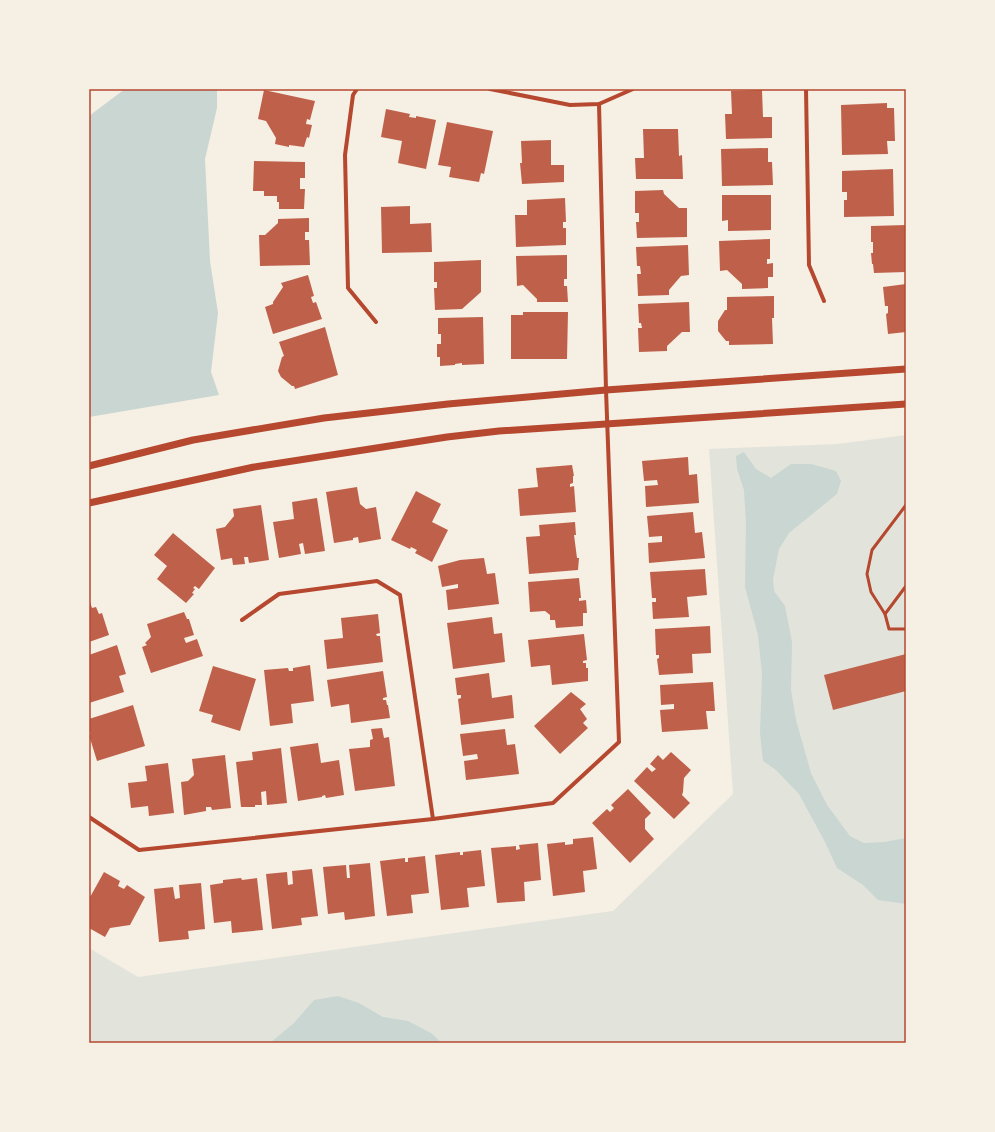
<svg xmlns="http://www.w3.org/2000/svg" width="995" height="1132" viewBox="0 0 995 1132" font-family="Figtree,sans-serif">
  <style>
    .green { fill: #e2e4dc }
    .water { fill: #c9d6d2 }
    .building { fill: #bf614a }
    .lines { fill: none; stroke-linecap: round; stroke-linejoin: round }
    .service { stroke: #b5482f; stroke-width: 3 }
    .minor { stroke: #b5482f; stroke-width: 4 }
    .tertiary { stroke: #b5482f; stroke-width: 7 }
    .neatline { fill: none; stroke: #b5482f; stroke-width: 1.5 }
  </style>
  <rect width="100%" height="100%" fill="#f6efe4"/>
  <polygon class="green" points="906,435 906,1043 89,1043 89,948 138,977 613,911 733,794 709,449 838,444"/>
  <g class="water">
    <polygon points="125,89 217,89 217,108 205,159 210,261 218,313 211,372 219,395 89,417 89,116"/>
    <polygon points="744,452 756,469 771,478 791,464 811,464 836,471 841,481 837,494 789,533 779,549 773,579 774,591 785,606 792,642 791,690 796,720 811,773 827,805 850,836 864,843 884,842 906,838 906,904 878,900 863,885 837,868 825,842 799,794 776,770 763,761 760,734 762,674 758,635 745,587 746,523 744,490 737,469 736,456"/>
    <polygon points="338,996 359,1003 383,1017 408,1021 431,1033 442,1043 270,1043 294,1023 314,1000"/>
  </g>
  <g class="building">
    <polygon points="264,90 315,101 310,120 307,119 306,124 312,125 309,138 307,137 304,147 289,145 289,147 275,144 276,138 266,121 258,119"/>
    <polygon points="762,90 763,117 772,117 772,138 726,139 725,114 732,114 731,91"/>
    <polygon points="887,103 887,108 894,108 895,141 887,141 888,154 842,155 841,105"/>
    <polygon points="386,109 410,114 409,117 416,118 416,116 436,120 426,169 398,163 402,141 381,137"/>
    <polygon points="447,122 493,131 484,174 481,173 479,182 449,177 451,167 438,165"/>
    <polygon points="643,129 678,129 679,156 682,155 683,179 636,179 635,158 644,158"/>
    <polygon points="551,140 551,165 564,165 564,182 522,184 520,163 522,163 521,141"/>
    <polygon points="768,148 768,162 772,162 773,185 722,186 721,149"/>
    <polygon points="254,161 305,162 305,178 300,178 300,189 305,189 304,209 279,209 279,202 277,202 277,196 264,196 264,191 253,191"/>
    <polygon points="893,169 894,216 844,217 844,200 847,200 847,192 842,192 842,171"/>
    <polygon points="663,190 664,194 679,208 687,208 687,237 637,238 636,222 639,222 639,213 635,213 635,191"/>
    <polygon points="722,195 771,195 771,230 728,231 728,220 722,221"/>
    <polygon points="565,198 566,222 563,222 563,228 566,228 566,245 516,247 515,215 527,215 527,200"/>
    <polygon points="410,206 410,224 431,223 432,252 382,253 381,207"/>
    <polygon points="309,218 309,232 305,232 305,240 309,240 310,265 260,266 259,235 265,235 278,223 278,219"/>
    <polygon points="906,225 906,272 874,273 873,264 872,264 871,253 873,253 873,242 871,242 871,226"/>
    <polygon points="770,239 770,259 767,259 767,264 773,263 773,277 768,277 768,288 742,289 742,284 727,270 720,271 719,241"/>
    <polygon points="688,245 689,275 681,276 669,290 669,295 638,296 637,274 641,274 640,266 637,266 636,247"/>
    <polygon points="567,255 567,279 564,279 564,286 567,286 568,302 537,302 537,299 523,285 517,286 516,256"/>
    <polygon points="481,260 481,292 462,309 435,310 434,288 437,288 437,282 434,282 434,262"/>
    <polygon points="308,275 314,296 311,297 313,303 316,302 322,319 273,334 265,307 273,304 273,302 283,287 281,283"/>
    <polygon points="906,284 906,332 888,334 886,314 888,313 888,306 885,306 883,287"/>
    <polygon points="774,296 774,318 772,318 773,344 729,345 729,341 726,341 718,331 718,321 725,310 727,310 727,297"/>
    <polygon points="689,302 690,332 682,332 667,346 667,351 639,352 638,328 642,328 641,323 639,323 638,304"/>
    <polygon points="523,312 568,312 567,359 511,359 511,315 523,315"/>
    <polygon points="483,317 484,364 462,365 462,363 455,364 455,365 440,366 440,357 437,357 437,344 441,344 441,334 438,334 438,318"/>
    <polygon points="325,327 338,375 295,389 294,386 292,386 281,377 278,371 282,357 284,356 279,342"/>
    <polygon points="688,457 689,475 697,474 699,503 646,507 645,486 658,485 657,480 644,481 642,461"/>
    <polygon points="572,465 574,476 573,476 573,483 570,484 570,487 574,486 576,512 520,516 518,489 538,487 536,468"/>
    <polygon points="357,487 360,504 366,509 376,507 381,539 359,543 358,537 353,538 353,540 334,543 326,492"/>
    <polygon points="416,491 441,504 432,522 448,530 432,562 415,553 417,550 411,547 410,549 391,540"/>
    <polygon points="317,498 325,551 305,554 303,543 299,544 301,554 279,558 273,522 294,519 292,502"/>
    <polygon points="261,505 269,560 249,563 248,557 244,557 245,564 233,565 232,558 221,560 216,529 225,527 234,516 233,509"/>
    <polygon points="693,512 695,533 702,532 705,558 649,563 648,543 662,542 662,536 649,537 647,516"/>
    <polygon points="575,522 576,535 574,535 577,558 579,558 578,570 529,574 526,537 540,536 539,525"/>
    <polygon points="173,533 215,568 199,589 195,586 193,588 195,589 192,593 194,594 186,603 157,579 167,566 154,555"/>
    <polygon points="484,558 487,574 495,573 499,604 448,610 446,590 458,588 458,584 442,587 438,566 460,560"/>
    <polygon points="705,569 707,595 687,597 689,617 653,619 652,602 656,602 656,598 652,598 650,572"/>
    <polygon points="579,578 581,598 579,598 579,601 586,600 587,613 583,613 583,626 556,628 555,620 550,620 550,615 545,611 530,612 528,582"/>
    <polygon points="89,599 92,608 96,607 99,614 102,613 109,635 89,642"/>
    <polygon points="184,612 187,619 189,619 194,635 184,638 186,643 197,639 203,656 151,673 142,647 147,645 145,643 151,637 147,624"/>
    <polygon points="378,614 380,633 376,634 377,636 380,636 383,662 327,669 324,640 343,638 341,618"/>
    <polygon points="492,617 494,634 502,633 505,662 453,669 447,623"/>
    <polygon points="710,626 711,653 692,654 693,673 659,675 657,659 659,658 659,655 656,655 655,629"/>
    <polygon points="584,634 587,660 583,661 583,663 586,663 586,668 588,668 588,681 552,685 550,665 531,667 528,640"/>
    <polygon points="117,645 126,674 119,676 124,692 89,703 89,655"/>
    <polygon points="906,654 906,691 833,710 824,675"/>
    <polygon points="310,665 314,701 291,704 293,723 270,726 264,670 288,668 289,671 293,671 293,668"/>
    <polygon points="213,666 256,679 240,731 211,722 213,715 199,711"/>
    <polygon points="383,671 387,697 383,698 383,700 386,700 387,705 388,705 390,718 351,723 349,704 331,707 327,680"/>
    <polygon points="489,673 492,698 512,695 514,718 461,725 458,699 461,698 461,695 457,695 455,678"/>
    <polygon points="713,682 715,711 706,711 708,729 662,732 660,710 674,709 674,704 661,705 660,685"/>
    <polygon points="571,692 586,704 580,709 587,719 583,723 588,728 560,754 534,726"/>
    <polygon points="133,705 145,746 97,761 89,735 91,734 89,729 89,719"/>
    <polygon points="382,728 384,738 389,737 395,786 355,791 349,749 370,747 370,740 373,739 371,729"/>
    <polygon points="505,729 507,745 515,744 519,774 466,780 464,761 478,759 477,754 463,756 460,734"/>
    <polygon points="318,743 321,763 339,760 344,795 326,798 325,795 322,796 322,797 298,801 290,747"/>
    <polygon points="281,748 287,803 267,805 266,791 261,792 262,805 255,805 255,807 241,807 236,762 253,760 252,752"/>
    <polygon points="671,752 691,770 684,778 683,792 682,795 690,803 674,819 634,781 647,767 652,772 656,769 650,764 658,755 663,760"/>
    <polygon points="225,755 231,808 212,810 211,807 206,807 206,811 184,815 181,782 188,781 194,775 192,759"/>
    <polygon points="168,763 174,813 149,816 148,806 131,808 128,783 147,781 145,766"/>
    <polygon points="628,789 651,813 645,819 645,829 654,839 630,863 592,823 607,809 610,812 614,808 611,805"/>
    <polygon points="593,837 597,869 583,871 585,892 553,896 547,844 565,842 565,845 573,844 573,839"/>
    <polygon points="538,843 541,880 524,882 525,901 497,903 491,848 516,846 516,850 520,849 519,845"/>
    <polygon points="481,850 485,886 467,888 469,907 441,910 435,855 460,852 460,855 463,855 463,852"/>
    <polygon points="425,856 429,893 411,895 413,913 387,916 380,861 405,858 405,862 408,862 408,858"/>
    <polygon points="370,863 375,916 345,920 344,912 328,914 323,867 346,865 347,878 350,878 349,865"/>
    <polygon points="312,869 318,916 301,918 302,925 272,929 266,874 287,872 288,885 293,884 292,871"/>
    <polygon points="104,872 120,881 118,886 124,889 127,885 145,897 130,925 110,928 105,937 89,928 89,899"/>
    <polygon points="241,878 242,880 257,878 263,930 232,933 231,921 214,923 210,885 223,883 223,880"/>
    <polygon points="201,883 205,929 188,931 189,939 159,942 154,889 173,887 175,899 180,898 179,885"/>
  </g>
  <g class="lines">
    <g class="service">
      <polyline points="906,586 885,614 889,629 906,629"/>
      <polyline points="885,614 871,592 867,574 872,550 906,505"/>
    </g>
    <g class="minor">
      <polyline points="357,89 353,95 345,155 348,288 376,322"/>
      <polyline points="490,89 570,105 599,104 633,89"/>
      <polyline points="806,89 809,265 824,301"/>
      <polyline points="242,620 279,594 377,581 400,595 433,819"/>
      <polyline points="89,817 139,850 433,819 553,803 619,742 606,390 599,104"/>
    </g>
    <g class="tertiary">
      <polyline points="89,466 193,440 324,418 448,404 606,390 906,369"/>
      <polyline points="89,503 254,467 447,437 499,431 906,404"/>
    </g>
  </g>
  <rect width="995" height="1132" fill="none" stroke="#f6efe4" stroke-width="180"/>
  <rect x="90" y="90" width="815" height="952" class="neatline"/>
</svg>
